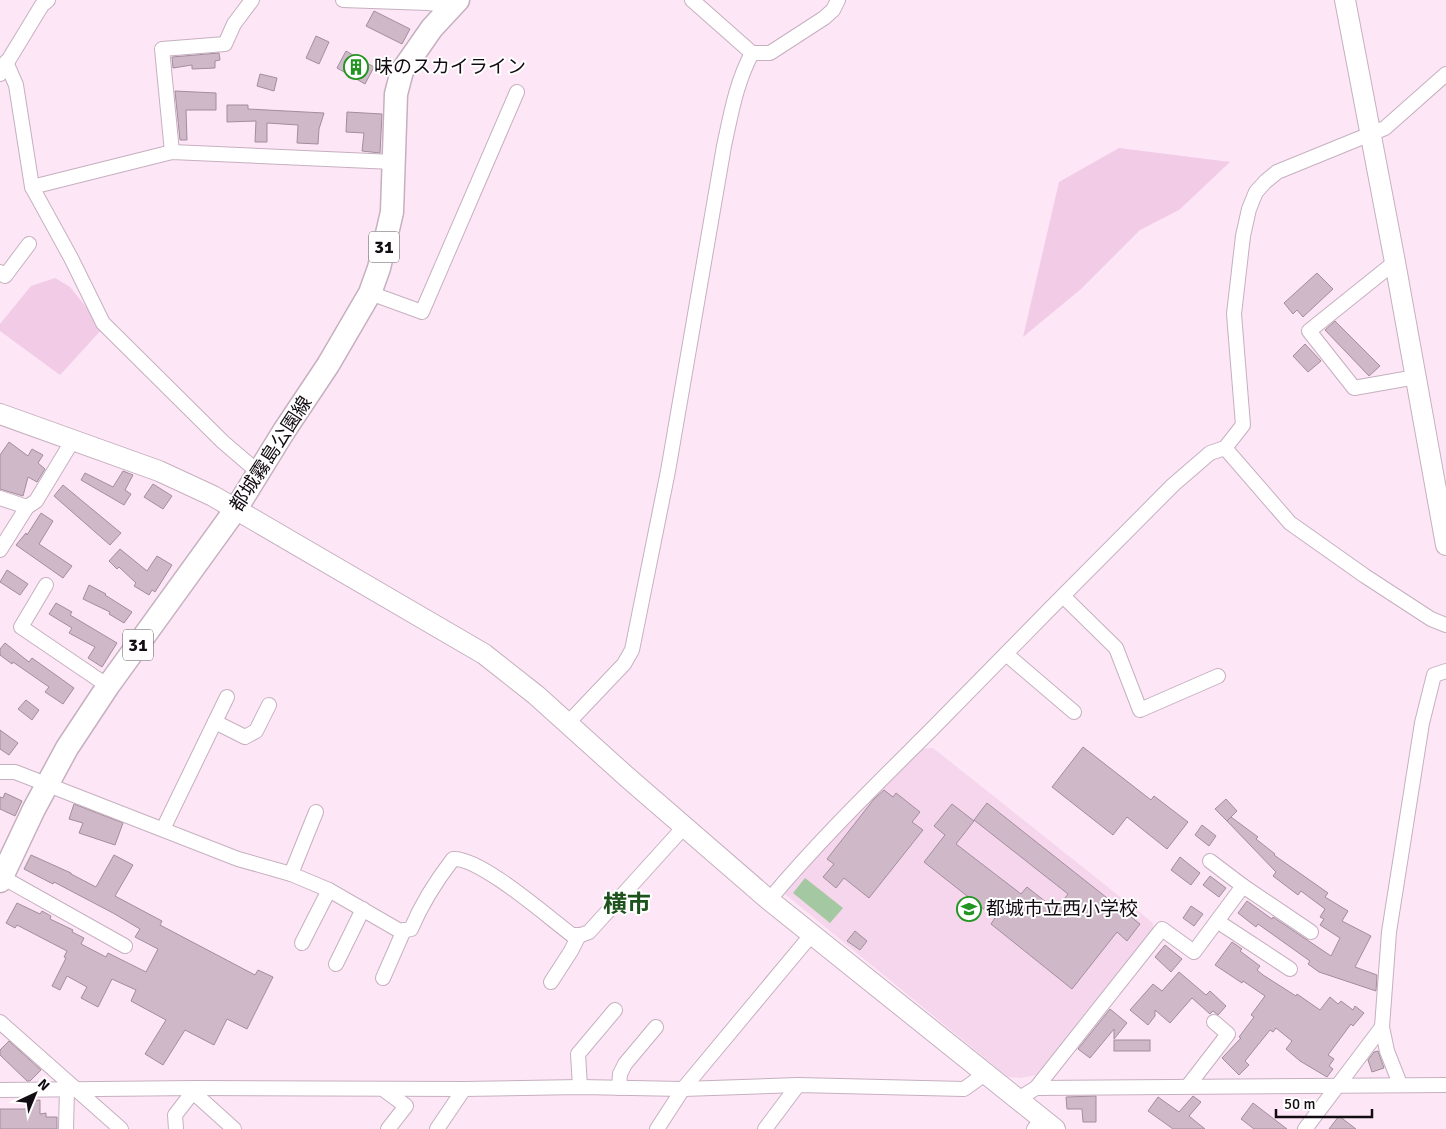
<svg xmlns="http://www.w3.org/2000/svg" width="1446" height="1129" viewBox="0 0 1446 1129" font-family="Signika,'Noto Sans JP',sans-serif">
  <style>
    .built { fill: #f5d6ec }
    .green { fill: #f2cbe7 }
    .water { fill: #a4c8a1 }
    .building { fill: #cfb8c8; stroke: #a38e9d }
    .lines { fill: none; stroke-linecap: round; stroke-linejoin: round }
    .street-casing { stroke: #c6b0c0; stroke-width: 16 }
    .secondary-casing { stroke: #c6b0c0; stroke-width: 22 }
    .primary-casing { stroke: #c6b0c0; stroke-width: 25 }
    .street { stroke: #fff; stroke-width: 14 }
    .secondary { stroke: #fff; stroke-width: 20 }
    .primary { stroke: #fff; stroke-width: 22 }
    .labels { text-anchor: middle; dominant-baseline: central; stroke-width: 4; stroke-linejoin: round; paint-order: stroke }
    .shield { fill: #fff; stroke: #5a5559; stroke-width: 1 }
    .shield-label { font-size: 18px; font-weight: bold; fill: #130c12 }
    .poi-label { font-size: 19px; fill: #130c12; stroke: #fff; text-anchor: start }
    .street-label { font-size: 19px; fill: #130c12; stroke: #fff }
    .district-label { font-size: 24px; font-weight: bold; fill: #1e521d; stroke: #fff }
  </style>
  <rect width="100%" height="100%" fill="#fde6f6"/>
  <polygon class="built" points="933,748 1153,923 1153,932 1036,1075 1020,1078 1008,1077 785,894 786,887 917,749"/>
  <g class="green">
    <polygon points="1119,148 1230,162 1179,210 1140,230 1081,289 1023,337 1059,182"/>
    <polygon points="55,278 70,287 103,328 60,375 0,331 0,324 31,286"/>
  </g>
  <polygon class="water" points="805,878 843,908 830,923 793,893"/>
  <g class="building">
    <polygon points="374,11 410,29 402,44 366,26"/>
    <polygon points="316,36 329,42 319,64 306,58"/>
    <polygon points="346,51 374,67 365,84 337,68"/>
    <polygon points="219,53 220,60 215,61 215,68 192,69 192,65 173,68 172,57"/>
    <polygon points="260,74 277,78 274,91 257,86"/>
    <polygon points="175,91 216,93 216,110 186,110 187,140 180,140"/>
    <polygon points="227,105 248,105 248,109 324,113 319,129 318,144 297,143 298,125 267,123 267,142 255,142 256,121 227,122"/>
    <polygon points="347,112 382,114 380,153 362,151 364,133 346,132"/>
    <polygon points="1317,273 1333,289 1303,317 1297,310 1293,314 1284,303"/>
    <polygon points="1335,321 1380,366 1369,376 1325,330"/>
    <polygon points="1305,344 1321,361 1308,372 1293,356"/>
    <polygon points="9,442 28,456 32,449 43,455 38,463 45,469 37,482 28,477 23,496 0,489 0,455"/>
    <polygon points="123,471 133,475 125,490 131,494 124,505 81,480 85,473 113,487"/>
    <polygon points="153,484 172,496 163,509 144,497"/>
    <polygon points="63,485 121,533 110,545 54,496"/>
    <polygon points="41,513 53,521 39,544 72,566 63,578 16,545 26,533 27,535"/>
    <polygon points="120,549 147,571 157,556 172,565 155,592 152,590 149,595 134,586 136,583 119,567 117,569 109,561"/>
    <polygon points="7,570 28,584 20,595 0,582"/>
    <polygon points="89,585 106,594 105,595 132,612 124,623 109,614 110,612 83,599"/>
    <polygon points="56,603 72,612 70,615 117,643 102,667 88,658 95,647 69,633 72,628 49,614"/>
    <polygon points="5,643 29,662 32,658 74,688 63,704 45,692 49,687 13,662 12,664 0,655 0,649"/>
    <polygon points="26,700 39,710 32,720 18,709"/>
    <polygon points="0,730 18,743 9,755 0,749"/>
    <polygon points="1083,747 1151,800 1154,796 1188,822 1167,849 1127,817 1113,835 1052,787"/>
    <polygon points="884,790 893,797 896,793 920,812 912,822 923,830 869,898 844,878 836,888 823,877 834,864 827,859 874,799"/>
    <polygon points="5,793 22,801 15,816 0,809 0,797 3,798"/>
    <polygon points="1226,799 1237,811 1227,821 1215,809"/>
    <polygon points="987,803 1140,924 1127,941 1117,932 1072,989 991,924 995,918 924,862 945,835 934,826 952,804 974,821 956,844 1021,894 1027,887 1056,910 1068,894 974,820"/>
    <polygon points="74,804 123,823 115,845 79,833 83,823 69,819"/>
    <polygon points="1231,817 1258,837 1256,839 1275,854 1274,855 1328,893 1325,897 1348,911 1342,921 1371,936 1355,967 1377,975 1376,991 1319,972 1308,964 1310,961 1258,924 1256,927 1238,913 1247,901 1272,919 1273,917 1331,956 1340,938 1320,925 1324,919 1320,917 1325,909 1301,891 1298,895 1273,876 1276,872 1227,821"/>
    <polygon points="1202,825 1216,836 1209,846 1195,835"/>
    <polygon points="31,855 71,873 71,874 96,887 114,855 133,865 115,896 162,921 160,925 255,975 258,970 273,977 247,1029 227,1019 214,1045 185,1030 163,1065 145,1054 166,1020 131,1001 136,990 112,979 98,1007 81,998 87,987 67,976 60,990 52,986 66,958 64,957 67,951 17,925 15,928 6,923 17,903 40,914 42,911 51,916 50,919 73,930 72,932 84,938 81,944 106,957 108,953 146,972 158,949 135,937 140,929 113,913 54,882 53,884 24,869"/>
    <polygon points="1180,857 1200,873 1191,885 1171,870"/>
    <polygon points="1210,876 1226,888 1219,897 1203,885"/>
    <polygon points="1191,906 1203,914 1194,926 1183,918"/>
    <polygon points="855,931 867,941 860,950 847,941"/>
    <polygon points="1232,942 1242,949 1240,951 1260,966 1257,970 1263,975 1296,996 1297,994 1320,1010 1330,997 1338,1004 1341,1001 1353,1010 1355,1006 1364,1013 1353,1026 1351,1024 1328,1055 1334,1059 1329,1066 1333,1069 1327,1077 1300,1061 1286,1049 1292,1041 1276,1028 1273,1032 1270,1030 1245,1061 1249,1065 1239,1075 1222,1058 1241,1038 1239,1037 1254,1017 1251,1015 1265,996 1243,981 1242,983 1215,965"/>
    <polygon points="1165,945 1182,959 1171,972 1155,957"/>
    <polygon points="1179,972 1206,995 1210,991 1226,1006 1218,1015 1213,1011 1210,1014 1192,998 1170,1023 1155,1010 1155,1016 1148,1025 1130,1010 1153,984 1162,991"/>
    <polygon points="1110,1009 1127,1023 1114,1039 1114,1029 1090,1058 1078,1049"/>
    <rect x="1114" y="1040" width="36" height="11"/>
    <polygon points="9,1041 41,1070 30,1081 27,1081 0,1055 0,1050"/>
    <polygon points="1378,1051 1384,1068 1372,1072 1368,1060 1374,1052"/>
    <polygon points="1096,1096 1096,1122 1083,1122 1082,1109 1067,1109 1066,1097"/>
    <polygon points="1193,1096 1201,1102 1189,1116 1205,1129 1173,1129 1148,1111 1158,1097 1179,1112"/>
    <polygon points="40,1100 40,1114 46,1113 46,1117 57,1117 57,1129 0,1129 0,1109 30,1109 29,1101"/>
    <polygon points="1253,1103 1287,1129 1254,1129 1241,1119"/>
    <polygon points="1339,1116 1356,1129 1329,1129"/>
  </g>
  <g class="lines">
    <defs>
      <g id="street">
        <polyline points="343,0 428,3 452,6"/>
        <polyline points="692,0 752,53"/>
        <polyline points="6,62 16,85 32,187 71,258 103,323 223,442 258,472"/>
        <polyline points="0,74 42,5 48,0"/>
        <polyline points="172,152 162,49 225,44 234,24 252,0"/>
        <polyline points="32,187 172,152 393,162"/>
        <polyline points="1395,262 1309,331 1354,388 1416,377"/>
        <polyline points="0,272 5,276 29,244"/>
        <polyline points="370,293 422,312 517,92"/>
        <polyline points="1225,448 1290,523 1365,576 1431,619 1446,625"/>
        <polyline points="0,498 27,507 36,501 73,440"/>
        <polyline points="0,550 27,507"/>
        <polyline points="46,585 21,627 108,686"/>
        <polyline points="1063,596 1116,648 1140,710 1218,676"/>
        <polyline points="1006,654 1074,712"/>
        <polyline points="215,722 245,737 256,731 269,705"/>
        <path d="M567 724 624 664 632 650 668 471 724 146C731 114 736 83 752 53H770L824 18 833 10 838 0"/>
        <path d="M0 772H15L238 859 291 874 329 890 400 931 411 929C422 903 436 881 453 859 480 857 548 917 572 935H581L589 932 684 827"/>
        <polyline points="163,829 227,697"/>
        <polyline points="1210,861 1243,886"/>
        <polyline points="291,874 316,812"/>
        <polyline points="2,877 125,946"/>
        <path d="M769 900C821 838 877 784 934 727 1013 646 1093 565 1173 485L1210 453 1225 448 1243 425 1234 314 1243 236 1249 209 1256 192 1265 182 1277 172 1385 128 1446 74"/>
        <polyline points="1217,921 1290,969"/>
        <polyline points="302,943 329,890"/>
        <polyline points="336,964 363,909"/>
        <polyline points="383,978 404,930"/>
        <polyline points="551,982 571,951 579,935"/>
        <polyline points="0,1022 121,1129"/>
        <polyline points="1400,1084 1387,1051 1382,1027 1389,932 1422,723 1434,675 1446,671"/>
        <polyline points="1188,1086 1228,1034 1214,1022"/>
        <polyline points="580,1087 578,1054 615,1010"/>
        <polyline points="619,1088 620,1074 625,1064 656,1027"/>
        <polyline points="1036,1088 1162,929 1194,952 1243,886 1311,932"/>
        <polyline points="383,1089 406,1106 388,1129"/>
        <polyline points="0,1090 196,1088 464,1089 580,1087 683,1089 798,1085 964,1089 978,1079 985,1073"/>
        <polyline points="193,1092 234,1129"/>
        <polyline points="1018,1099 1036,1088 1446,1085"/>
        <polyline points="66,1129 67,1089"/>
        <polyline points="176,1129 175,1115 196,1088"/>
        <polyline points="437,1129 464,1089"/>
        <polyline points="657,1129 683,1089 812,934"/>
        <polyline points="765,1129 798,1085"/>
        <polyline points="1034,1129 1042,1119"/>
        <polyline points="1305,1129 1382,1027"/>
      </g>
      <g id="secondary">
        <polyline points="1345,0 1395,262 1446,545"/>
        <polyline points="0,414 159,471 213,496 484,654 536,695 627,777 769,900 1055,1129"/>
      </g>
      <polyline id="primary" points="0,881 34,809 67,748 108,686 236,509 284,431 328,365 370,293 379,268 392,212 396,94 402,71 432,28 458,0"/>
    </defs>
    <use href="#street" class="street-casing"/>
    <use href="#secondary" class="secondary-casing"/>
    <use href="#primary" class="primary-casing"/>
    <use href="#street" class="street"/>
    <use href="#secondary" class="secondary"/>
    <use href="#primary" class="primary"/>
  </g>
  <defs>
    <symbol id="building-ring" viewBox="-11 -11 22 22"><circle r="9.5" fill="#fff" stroke="#219421" stroke-width="1.5"/><path d="M-4-6H4V6H1V3H-1V6H-4ZM-2.5-4.3h1.7v1.8h-1.7ZM.8-4.3h1.7v1.8H.8ZM-2.5-1h1.7V.8h-1.7ZM.8-1h1.7V.8H.8Z" fill="#219421"/></symbol>
    <symbol id="school-ring" viewBox="-11 -11 22 22"><circle r="9.5" fill="#fff" stroke="#219421" stroke-width="1.5"/><path d="M0-5L7-2L0 1L-7-2ZM-4 1L0 2.5L4 1V4Q0 6-4 4Z" fill="#219421"/></symbol>
  </defs>
  <g fill-rule="evenodd">
    <use href="#building-ring" x="342" y="53" width="28" height="28"/>
    <use href="#school-ring" x="955" y="895" width="28" height="28"/>
  </g>
  <g class="labels">
    <g class="shield">
      <rect x="369" y="231.5" width="30" height="31" rx="4"/>
      <rect x="123" y="629.5" width="30" height="31" rx="4"/>
    </g>
    <g class="shield-label">
      <text x="384" y="247">31</text>
      <text x="138" y="645">31</text>
    </g>
    <g class="poi-label">
      <text x="374" y="67">味のスカイライン</text>
      <text x="986" y="909">都城市立西小学校</text>
    </g>
    <g class="street-label">
      <text transform="translate(271 454) rotate(-57)">都城霧島公園線</text>
    </g>
    <g class="district-label">
      <text x="627" y="904">横市</text>
    </g>
  </g>
  <g transform="translate(35 1094) rotate(44)" stroke="#ffffff" stroke-width="4" paint-order="stroke">
  <path d="M0-4L9 19L0 12L-9 19Z" fill="#130c12"/>
  <text y="-8" font-size="14" font-weight="bold" text-anchor="middle" fill="#130c12">N</text>
  </g>
  <path d="M1276 1109v8h96v-8" fill="none" stroke="#130c12" stroke-width="2.5"/>
  <text x="1284" y="1109" font-size="15" fill="#130c12" stroke="#ffffff" stroke-width="4" paint-order="stroke">50 m</text>
</svg>
